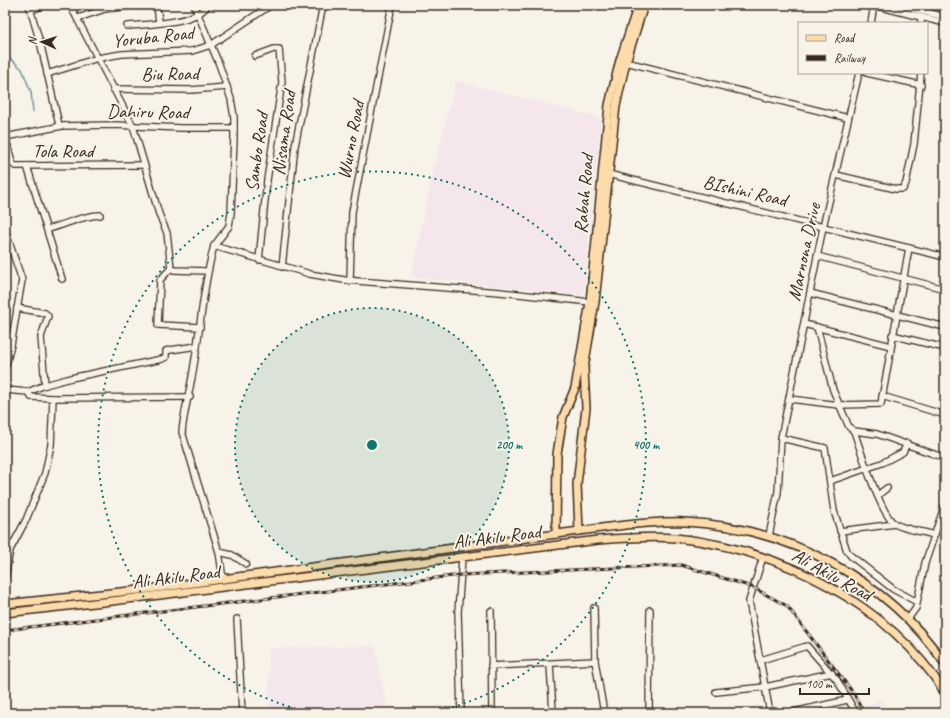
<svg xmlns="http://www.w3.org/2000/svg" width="950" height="718" viewBox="0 0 950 718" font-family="Caveat,sans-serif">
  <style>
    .built { fill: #f4e6eb }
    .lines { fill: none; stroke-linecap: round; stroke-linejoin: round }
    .stream { stroke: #6f959e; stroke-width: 1.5 }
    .minor-casing { stroke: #3b2a1e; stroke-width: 8 }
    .major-casing { stroke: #3b2a1e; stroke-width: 10 }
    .minor { stroke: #f7f3e8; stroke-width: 5.5 }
    .major { stroke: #fddcac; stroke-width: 7 }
    .rail-casing { stroke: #3b2a1e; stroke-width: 3 }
    .rail { stroke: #f7f3e8; stroke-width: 1.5; stroke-dasharray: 4.5; stroke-linecap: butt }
    .ring { fill: none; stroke: #0f766e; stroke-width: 2; stroke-dasharray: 2 4 }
    .labels { text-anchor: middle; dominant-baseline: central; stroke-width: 4; stroke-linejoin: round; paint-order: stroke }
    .street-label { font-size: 19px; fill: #3b2a1e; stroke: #f7f3e8 }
    .centre { fill: #0f766e; stroke: #f7f3e8; stroke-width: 2 }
    .ring-label { font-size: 12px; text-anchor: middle; font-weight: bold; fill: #0f766e; stroke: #f7f3e8; stroke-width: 4; stroke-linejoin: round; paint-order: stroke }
  </style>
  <rect width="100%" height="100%" fill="#f7f3e8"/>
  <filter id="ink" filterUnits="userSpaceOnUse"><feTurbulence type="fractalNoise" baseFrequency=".025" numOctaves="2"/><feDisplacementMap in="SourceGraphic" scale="8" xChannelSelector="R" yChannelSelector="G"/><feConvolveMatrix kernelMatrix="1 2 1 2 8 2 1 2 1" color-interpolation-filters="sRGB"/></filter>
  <g filter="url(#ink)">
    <g class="built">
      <polygon points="456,81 601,118 583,295 411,277 432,176"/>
      <polygon points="375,646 388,713 269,713 269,648"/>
      <polygon points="880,699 887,713 862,713 860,709"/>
    </g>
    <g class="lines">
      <polyline class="stream" points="5,54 22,69 31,92 33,112"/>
      <defs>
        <g id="minor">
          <polyline points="29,5 41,46 59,125 62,126"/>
          <polyline points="70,5 133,126 159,214 167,233 171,268 174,270 207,271"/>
          <polyline points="157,5 159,23"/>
          <polyline points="194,5 219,64 231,99 234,117 234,138 231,213 229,226 214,246"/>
          <polyline points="873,5 945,23"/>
          <polyline points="898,5 945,17"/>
          <polyline points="31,10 45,5"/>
          <polyline points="78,18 105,9 140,5"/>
          <polyline points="871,23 874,5"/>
          <polyline points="921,23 921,17"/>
          <path d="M127 26C149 24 195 24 208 5"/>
          <polyline points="255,56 274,49 279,49 282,82 267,180 259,260"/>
          <polyline points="626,62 848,118"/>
          <polyline points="867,73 921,85"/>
          <polyline points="47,74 98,58 122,54 192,51 211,45 271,5"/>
          <polyline points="113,89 191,90 227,87"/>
          <polyline points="5,135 12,163 15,166 144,165"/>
          <polyline points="5,137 62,126 114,125 181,128 234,128"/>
          <polyline points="27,166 62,279"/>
          <polyline points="608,174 945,257"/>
          <polyline points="836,175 896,189 903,189 906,183 914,144 921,73"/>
          <path d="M48 229C65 225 83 215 100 215"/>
          <polyline points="5,230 22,280 11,345 5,368"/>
          <polyline points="817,256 945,289"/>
          <polyline points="282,267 295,146 323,5"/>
          <polyline points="171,268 160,280 158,325 200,327"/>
          <polyline points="350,281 352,212 392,5"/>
          <polyline points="810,293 945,327"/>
          <polyline points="17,308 45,313 48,316 41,337 45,385"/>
          <polyline points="804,324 891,346"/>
          <path d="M817 327 833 390 849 427 854 431C860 449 881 516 895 524 906 530 922 531 934 535"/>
          <polyline points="5,329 11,344"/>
          <polyline points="892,335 945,348"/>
          <polyline points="5,390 28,392 45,385 71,378 162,359 166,357 166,351 170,350 197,346"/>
          <polyline points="28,392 31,397 53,398"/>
          <polyline points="882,396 945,415"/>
          <polyline points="790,399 839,405 881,404 909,248"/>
          <polyline points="854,431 877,434 945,458"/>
          <polyline points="781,438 823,227 859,73"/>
          <polyline points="830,481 882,463 903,452 907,443"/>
          <polyline points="878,495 887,488"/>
          <polyline points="840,531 895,524"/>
          <polyline points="769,536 778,492 781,438 825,448 834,511 847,551 851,556 893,589 917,602"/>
          <polyline points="219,552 232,555 246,564"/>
          <polyline points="763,557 749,601 770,713"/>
          <polyline points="5,578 10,550 26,520 45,473 51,445 53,398 190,397"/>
          <path d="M223 579 219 552 182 432C184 410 191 387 194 365 201 325 203 285 214 246L310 274 344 280 500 292 590 302"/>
          <polyline points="594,608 595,661 604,713"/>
          <polyline points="491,611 492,713"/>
          <polyline points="237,619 242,713"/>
          <polyline points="908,619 916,608 925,563 945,504"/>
          <polyline points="761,660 807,646 837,680 856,713"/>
          <polyline points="550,664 553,713"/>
          <polyline points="491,666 595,661"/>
          <polyline points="716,692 765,687 832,673"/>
          <polyline points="461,713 458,612 462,558"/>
          <polyline points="649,713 650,610"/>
          <polyline points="789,713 847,700"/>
        </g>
        <g id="major">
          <polyline points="579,531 577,484 586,408 584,368 595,302 616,106 626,62 644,5"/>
          <polyline points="556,534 557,454 563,417 575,388 590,302 609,105 620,60 638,5"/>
          <path d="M5 604 149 589 609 527C634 524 659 521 685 522 787 527 887 579 945 664"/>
          <path d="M5 613 112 601 598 540C624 538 650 536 676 538 779 549 889 603 945 693"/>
        </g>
      </defs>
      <use href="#minor" class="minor-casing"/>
      <use href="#major" class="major-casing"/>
      <use href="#minor" class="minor"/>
      <use href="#major" class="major"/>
      <defs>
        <polyline id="rail" points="5,630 461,575 681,565 752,587 787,606 854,694 864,713"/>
      </defs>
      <use href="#rail" class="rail-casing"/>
      <use href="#rail" class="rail"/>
    </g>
  </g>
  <circle cx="372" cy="445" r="137" fill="#0f766e" fill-opacity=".12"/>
  <g class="ring">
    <circle cx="372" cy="445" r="137"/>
    <path d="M313 713A274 274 0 1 1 431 713"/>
  </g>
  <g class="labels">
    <g class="street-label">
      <text transform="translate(153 37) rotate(-6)">Yoruba Road</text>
      <text transform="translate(170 74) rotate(-1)">Biu Road</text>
      <text transform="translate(148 112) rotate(1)">Dahiru Road</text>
      <text transform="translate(284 133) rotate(-82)">Nisama Road</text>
      <text transform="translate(351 140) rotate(-79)">Wurno Road</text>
      <text x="63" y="151">Tola Road</text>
      <text transform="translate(257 152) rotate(-82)">Sambo Road</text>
      <text transform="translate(745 191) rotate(13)">BIshini Road</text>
      <text transform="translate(584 194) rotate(-85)">Rabah Road</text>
      <text transform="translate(804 252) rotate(-78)">Marnona Drive</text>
      <text transform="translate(497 537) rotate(-7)">Ali Akilu Road</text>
      <text transform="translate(832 575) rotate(29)">Ali Akilu Road</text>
      <text transform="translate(176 577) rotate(-7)">Ali Akilu Road</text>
    </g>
  </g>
  <circle cx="372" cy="445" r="6" class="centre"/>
  <g class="ring-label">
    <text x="509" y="449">200 m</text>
    <text x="646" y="449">400 m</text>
  </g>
  <rect width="950" height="718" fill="none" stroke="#f7f3e8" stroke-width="20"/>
  <rect x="10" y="10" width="930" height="698" fill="none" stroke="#3b2a1e" stroke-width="1.5" filter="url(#ink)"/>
  <rect x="798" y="22" width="130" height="52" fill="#f7f3e8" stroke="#aca397"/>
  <rect x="806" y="35" width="20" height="6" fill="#fddcac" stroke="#aca397"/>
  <text x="834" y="42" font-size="12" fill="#3b2a1e">Road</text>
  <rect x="806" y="55" width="20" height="6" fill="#3b2a1e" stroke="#aca397"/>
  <text x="834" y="62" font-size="12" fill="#3b2a1e">Railway</text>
  <g transform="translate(42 42) rotate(273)" stroke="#f7f3e8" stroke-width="3" paint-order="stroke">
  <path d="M0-3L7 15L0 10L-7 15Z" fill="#3b2a1e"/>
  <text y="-6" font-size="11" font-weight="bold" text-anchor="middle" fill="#3b2a1e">N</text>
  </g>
  <path d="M800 688v6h69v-6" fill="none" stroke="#3b2a1e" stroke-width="2"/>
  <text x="806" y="688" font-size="12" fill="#3b2a1e" stroke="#f7f3e8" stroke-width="3" paint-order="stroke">100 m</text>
</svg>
